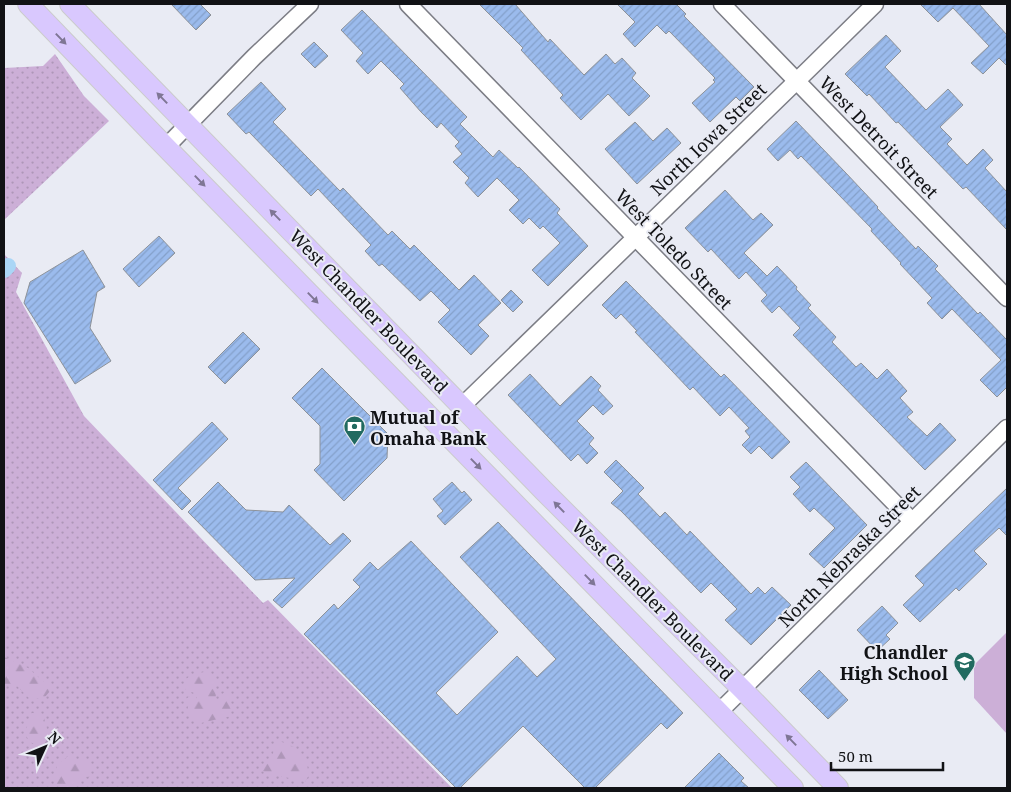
<svg xmlns="http://www.w3.org/2000/svg" width="1011" height="792" viewBox="0 0 1011 792" font-family="'Noto Serif',serif">
  <style>
    .grass { fill: url(#grass-dots) }
    .forest { fill: url(#forest-firs) }
    .garden { fill: #ccafd7 }
    .lines { fill: none; stroke-linecap: round; stroke-linejoin: round }
    .canal { stroke: #aad6f6; stroke-width: 16 }
    .building { fill: url(#building-hatch); stroke: #8d9299 }
    .minor-casing { stroke: #7c7d85; stroke-width: 19 }
    .major-casing { stroke: #cbcbcc; stroke-width: 22 }
    .minor { stroke: #fff; stroke-width: 16 }
    .major { stroke: #d9c8fe; stroke-width: 20 }
    .oneway { fill: #7f7695 }
    .labels { text-anchor: middle; dominant-baseline: central; stroke-width: 4; stroke-linejoin: round; paint-order: stroke }
    .street-label { font-size: 18px; fill: #111215; stroke: #e9ebf4 }
    .poi-label { font-size: 18px; font-weight: bold; fill: #111215; stroke: #e9ebf4; text-anchor: start }
  </style>
  <defs>
    <pattern id="grass-dots" width="8" height="8" patternUnits="userSpaceOnUse" patternTransform="scale(1.25)"><rect width="8" height="8" fill="#ccafd7"/><path d="M2 2h.1M6 6h.1" fill="none" stroke="#ae96b8" stroke-width="1.8" stroke-linecap="round"/></pattern>
    <pattern id="forest-firs" width="22" height="20" patternUnits="userSpaceOnUse" patternTransform="scale(1.25)"><rect width="22" height="20" fill="#ccafd7"/><path d="M5 1l3.5 6h-7zM16 11l3.5 6h-7z" fill="#ae96b8"/></pattern>
    <pattern id="building-hatch" width="6" height="6" patternUnits="userSpaceOnUse" patternTransform="scale(1.25)"><rect width="6" height="6" fill="#9bbbed"/><path d="M-1 1l2-2M0 6l6-6M5 7l2-2" fill="none" stroke="#84a0ca"/></pattern>
  </defs>
  <rect width="100%" height="100%" fill="#e9ebf4"/>
  <g class="grass">
    <polygon points="55,54 84,96 109,121 4,220 4,68 43,66"/>
    <polygon points="4,254 22,273 16,292 84,416 263,603 268,600 452,788 4,788"/>
  </g>
  <g class="forest">
    <polygon points="4,657 28,668 52,689 43,699 29,698 16,685 4,685"/>
    <polygon points="204,672 215,681 216,700 221,701 223,693 230,696 231,716 201,723 187,711 189,703 186,699 190,696 194,701 197,698 194,693 185,689 184,681 191,675"/>
    <polygon points="32,713 43,714 47,729 56,742 54,750 29,742 25,732"/>
    <path d="M276 742H282L294 747 307 765 309 775 305 782C291 777 277 777 263 772L261 767 272 757Z"/>
    <polygon points="72,753 75,761 89,761 90,777 82,776 75,782 76,788 62,788 55,783 57,765"/>
  </g>
  <polygon class="garden" points="1007,632 1007,734 974,698 974,665"/>
  <g class="lines">
    <polyline class="canal" points="4,270 8,266"/>
  </g>
  <g class="building">
    <polygon points="171,4 200,4 211,15 196,30"/>
    <polygon points="479,4 515,4 548,42 550,39 584,75 606,54 615,64 622,58 636,73 632,78 650,96 629,116 608,94 581,120 560,98 563,95 521,50 523,48"/>
    <polygon points="617,4 676,4 686,14 684,16 754,87 740,101 736,97 710,122 692,103 715,82 713,80 715,78 669,31 666,34 657,25 635,47 623,34 635,22"/>
    <polygon points="920,4 979,4 1007,35 1007,66 999,58 983,74 971,63 989,46 953,8 938,22"/>
    <polygon points="362,10 467,117 460,124 493,157 499,150 518,168 519,167 560,209 557,213 588,246 548,286 532,270 560,243 543,226 540,229 529,218 523,224 509,210 519,200 497,178 478,197 465,183 469,178 453,162 462,154 455,146 459,142 441,123 437,128 421,112 400,88 404,84 381,61 368,74 356,61 363,53 341,30"/>
    <polygon points="886,35 901,51 885,67 926,110 948,89 963,105 940,127 952,139 947,144 967,165 983,149 993,160 985,168 1007,192 1007,230 966,187 963,189 898,122 896,123 869,94 867,96 845,74"/>
    <polygon points="314,42 328,56 315,68 301,54"/>
    <polygon points="261,82 286,109 273,122 340,191 343,188 388,235 392,231 410,249 414,245 459,290 474,275 501,303 478,325 489,336 471,355 438,322 450,310 431,291 420,301 382,264 379,266 365,251 371,245 318,189 311,196 249,132 246,134 227,114"/>
    <polygon points="796,121 845,172 878,207 877,208 916,249 918,246 938,266 935,269 978,314 980,312 1007,340 1007,387 997,397 980,380 1001,360 952,309 942,319 927,303 932,298 900,264 901,263 871,231 872,229 801,156 798,159 790,150 778,161 767,149"/>
    <polygon points="635,122 653,141 667,128 681,143 637,184 605,149"/>
    <polygon points="725,190 753,220 761,213 773,225 744,253 767,276 777,266 797,287 796,289 811,305 808,308 836,337 832,342 856,367 861,363 877,379 887,369 907,391 900,398 913,412 907,417 927,436 940,423 956,440 925,470 793,335 800,328 779,306 772,313 761,301 767,295 746,272 739,279 711,249 708,252 685,228"/>
    <polygon points="159,236 175,253 139,287 123,269"/>
    <polygon points="83,250 105,287 97,292 90,328 111,361 75,384 24,303 30,282"/>
    <polygon points="626,281 721,377 724,374 790,442 772,459 759,446 751,454 742,445 750,437 745,431 749,428 729,407 720,416 693,387 690,390 635,332 637,331 621,314 616,319 602,305"/>
    <polygon points="511,290 523,302 513,312 501,300"/>
    <polygon points="243,332 260,349 225,384 208,367"/>
    <polygon points="322,368 388,434 387,458 344,501 314,470 320,464 320,426 292,398"/>
    <polygon points="530,374 560,406 591,376 601,386 598,390 613,406 603,415 593,405 577,421 594,438 589,444 598,453 587,464 578,454 571,461 508,395"/>
    <polygon points="212,422 228,439 178,488 191,501 182,510 153,480"/>
    <polygon points="616,460 644,488 638,494 660,517 665,512 687,535 690,531 751,594 758,587 765,594 772,587 791,605 751,645 725,620 737,609 711,583 701,593 621,511 611,503 623,491 604,472"/>
    <polygon points="806,462 867,525 824,568 809,554 835,528 814,508 810,512 793,494 800,487 790,477"/>
    <polygon points="218,482 246,510 283,512 289,505 330,545 343,533 351,541 282,608 273,600 295,578 255,580 188,512"/>
    <polygon points="452,482 462,493 464,491 472,500 445,525 437,516 443,511 433,499"/>
    <polygon points="1007,488 1007,536 999,528 974,551 987,564 959,591 956,588 920,622 903,605 924,585 915,576"/>
    <polygon points="498,522 683,713 667,729 661,723 595,788 585,788 523,726 460,788 456,788 304,634 334,604 338,609 360,587 353,580 370,562 378,570 411,541 498,632 436,693 457,715 517,656 537,677 556,659 460,557"/>
    <polygon points="882,606 898,623 886,635 890,639 877,651 857,630"/>
    <polygon points="819,670 848,700 828,719 799,690"/>
    <polygon points="719,753 744,778 741,781 749,788 684,788"/>
  </g>
  <g class="lines">
    <defs>
      <g id="minor">
        <polyline points="408,4 912,521"/>
        <polyline points="722,4 1007,298"/>
        <polyline points="166,147 254,57 310,4"/>
        <polyline points="462,406 810,68 875,4"/>
        <polyline points="719,712 1007,428"/>
      </g>
      <g id="major">
        <polyline points="28,4 154,135 793,788"/>
        <polyline points="70,4 544,491 742,689 838,788"/>
      </g>
    </defs>
    <use href="#minor" class="minor-casing"/>
    <use href="#major" class="major-casing"/>
    <use href="#minor" class="minor"/>
    <use href="#major" class="major"/>
  </g>
  <defs><path id="oneway-solid" d="M-6-.8H1V-3.2L6.5 0L1 3.2V.8H-6Z" transform="scale(1.25)"/></defs>
  <g class="oneway">
    <use href="#oneway-solid" transform="translate(61 39) rotate(46)"/>
    <use href="#oneway-solid" transform="translate(162 98) rotate(-134)"/>
    <use href="#oneway-solid" transform="translate(200 181) rotate(46)"/>
    <use href="#oneway-solid" transform="translate(275 215) rotate(-134)"/>
    <use href="#oneway-solid" transform="translate(313 298) rotate(46)"/>
    <use href="#oneway-solid" transform="translate(476 464) rotate(46)"/>
    <use href="#oneway-solid" transform="translate(559 507) rotate(-134)"/>
    <use href="#oneway-solid" transform="translate(590 580) rotate(46)"/>
    <use href="#oneway-solid" transform="translate(791 740) rotate(-134)"/>
  </g>
  <defs>
    <symbol id="bank-pin" viewBox="-11 -11 22 30"><path d="M0 17L-7.5 6A9.5 9.5 0 1 1 7.5 6Z" fill="#216a60" stroke="#e9ebf4"/><path d="M-6-4H6V4H-6ZM0-2.3a2.3 2.3 0 1 0 0 4.6a2.3 2.3 0 1 0 0-4.6Z" fill="#fff"/></symbol>
    <symbol id="school-pin" viewBox="-11 -11 22 30"><path d="M0 17L-7.5 6A9.5 9.5 0 1 1 7.5 6Z" fill="#216a60" stroke="#e9ebf4"/><path d="M0-5L7-2L0 1L-7-2ZM-4 1L0 2.5L4 1V4Q0 6-4 4Z" fill="#fff"/></symbol>
  </defs>
  <g fill-rule="evenodd">
    <use href="#bank-pin" x="342" y="414" width="25" height="34"/>
    <use href="#school-pin" x="952" y="650" width="25" height="34"/>
  </g>
  <g class="labels">
    <g class="street-label">
      <text transform="translate(879 137) rotate(46)">West Detroit Street</text>
      <text transform="translate(708 139) rotate(-44)">North Iowa Street</text>
      <text transform="translate(674 249) rotate(46)">West Toledo Street</text>
      <text transform="translate(369 311) rotate(46)">West Chandler Boulevard</text>
      <text transform="translate(849 556) rotate(-45)">North Nebraska Street</text>
      <text transform="translate(653 600) rotate(45)">West Chandler Boulevard</text>
    </g>
    <g class="poi-label">
      <text x="370" y="417">Mutual of<tspan x="370" dy="21">Omaha Bank</tspan></text>
      <text x="948" y="652" text-anchor="end">Chandler<tspan x="948" dy="21">High School</tspan></text>
    </g>
  </g>
  <rect width="1011" height="792" fill="none" stroke="#111215" stroke-width="10"/>
  <g transform="translate(45 747) rotate(46)" stroke="#e9ebf4" stroke-width="4" paint-order="stroke">
  <path d="M0-4L9 19L0 12L-9 19Z" fill="#111215"/>
  <text y="-8" font-size="14" font-weight="bold" text-anchor="middle" fill="#111215">N</text>
  </g>
  <path d="M831 762v8h112v-8" fill="none" stroke="#111215" stroke-width="2.5"/>
  <text x="838" y="762" font-size="15" fill="#111215" stroke="#e9ebf4" stroke-width="4" paint-order="stroke">50 m</text>
</svg>
